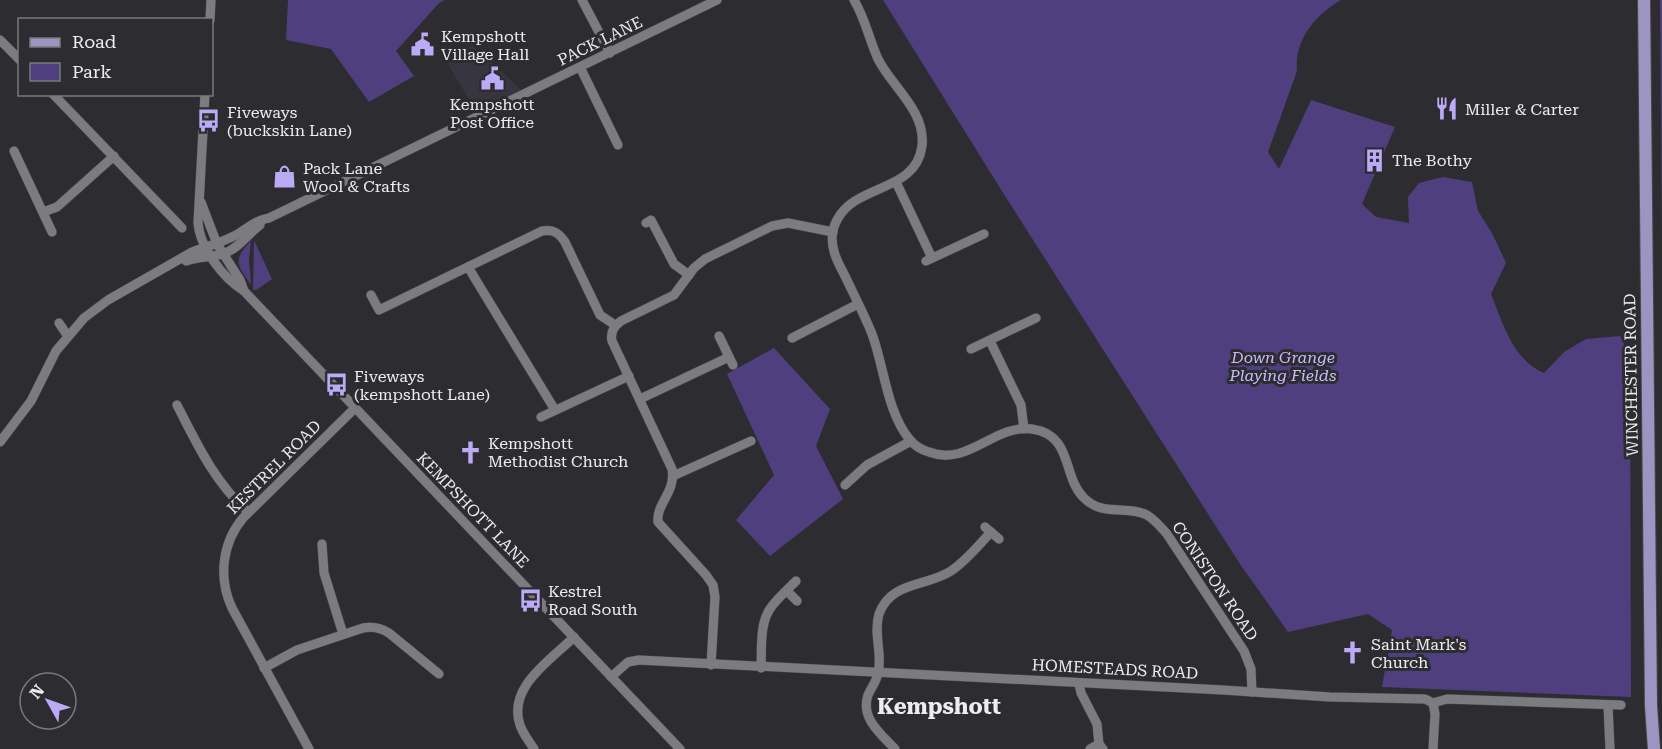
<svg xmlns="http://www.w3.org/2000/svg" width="1662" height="749" viewBox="0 0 1662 749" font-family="'Roboto Serif',serif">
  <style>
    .built { fill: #373540 }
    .green { fill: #503f7e }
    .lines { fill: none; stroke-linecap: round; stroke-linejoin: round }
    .minor-casing { stroke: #49494d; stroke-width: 10 }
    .major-casing { stroke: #49494d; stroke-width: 14 }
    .minor { stroke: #7c7b80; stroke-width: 9 }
    .major { stroke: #9e94c1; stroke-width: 12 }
    .labels { text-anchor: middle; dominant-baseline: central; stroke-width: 6; stroke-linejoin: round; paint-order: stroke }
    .poi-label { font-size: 16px; fill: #ededf0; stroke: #2d2c31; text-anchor: start }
    .street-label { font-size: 16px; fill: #ededf0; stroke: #2d2c31 }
    .park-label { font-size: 16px; font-style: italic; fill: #c8bafb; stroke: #2d2c31 }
    .district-label { font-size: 22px; font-weight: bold; fill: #ededf0; stroke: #2d2c31 }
  </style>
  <rect width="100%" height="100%" fill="#2d2c31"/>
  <polygon class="built" points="473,45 522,91 477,113 445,59"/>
  <g class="green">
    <polygon points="288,0 445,0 439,3 396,51 414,76 369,102 331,49 286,40"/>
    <path d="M883 0H1341C1316 14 1294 40 1297 71L1268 152 1279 169 1311 100 1395 127 1362 204 1376 217 1409 223 1408 197 1419 183 1443 177 1472 182 1478 211 1492 233 1506 263 1491 294C1503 323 1512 359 1544 373L1564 352 1586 339 1620 336 1630 355 1631 697 1382 687 1392 630 1368 614 1288 632 1240 564 1005 196Z"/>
    <polygon points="1660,0 1662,0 1662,239"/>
    <polygon points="254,240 272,279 256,290 253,290"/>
    <path d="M251 241 249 260 251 284C236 265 233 259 251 241Z"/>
    <polygon points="774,348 830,409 816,446 843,499 770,556 736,520 774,475 727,374"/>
  </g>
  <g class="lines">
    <defs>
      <g id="minor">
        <polyline points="582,0 610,53"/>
        <path d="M854 0C865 18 869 39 878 59 892 87 926 111 922 146 916 193 856 183 837 220 832 229 831 241 834 251 836 260 841 268 845 276 854 295 864 314 872 334 884 366 887 413 910 440 915 446 922 450 929 452 968 467 994 424 1032 429 1073 435 1062 475 1083 497 1103 518 1125 504 1147 515 1155 520 1161 527 1167 534L1244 651 1251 669 1252 692"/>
        <polyline points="210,20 211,0"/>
        <polyline points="0,40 20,60"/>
        <polyline points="580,67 618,145"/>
        <polyline points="53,94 182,228"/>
        <path d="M205 94 198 223C200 248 223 278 244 291L680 749"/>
        <polyline points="14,151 52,232"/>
        <polyline points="896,182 932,258"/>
        <polyline points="201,202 217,244 240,280 244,291"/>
        <polyline points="43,212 57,207 114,156"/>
        <polyline points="646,223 651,220 674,264 689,275"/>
        <path d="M186 261C199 256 212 258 225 253 239 248 248 234 260 225"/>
        <polyline points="926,261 984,234"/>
        <polyline points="468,267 555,410"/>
        <path d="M371 295 379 310 542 231C553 229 559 233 565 242L600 315 615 325"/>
        <polyline points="59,323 67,335"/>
        <polyline points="719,336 733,365"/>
        <polyline points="792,338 858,304"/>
        <polyline points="990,341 1021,405 1024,429"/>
        <polyline points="971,349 1036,318"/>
        <polyline points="640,399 729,357"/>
        <path d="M177 405C197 444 215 483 248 512"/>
        <polyline points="541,417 629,376"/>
        <path d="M0 442 31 401 56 351 84 318 108 300 192 252C206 247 220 243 234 236 246 230 255 220 269 218L717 0"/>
        <polyline points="673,476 751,441"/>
        <polyline points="845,485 867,465 911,441"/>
        <polyline points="985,527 999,539"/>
        <polyline points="322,544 324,573 343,634"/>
        <polyline points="787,591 797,601"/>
        <path d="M711 665 715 597 713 585 706 575 658 522C656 503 676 493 672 469L612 341C610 332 614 326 621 321L674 295 694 268 705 259 772 226 788 223 833 232"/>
        <path d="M264 668 297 650 363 628C372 626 381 628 389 633L439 674"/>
        <path d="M761 668C762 648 759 622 772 606 779 597 788 589 796 581"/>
        <polyline points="611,677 628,662 639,660 1223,690 1330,697 1425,699 1433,703 1447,699 1621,705"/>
        <polyline points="1079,683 1081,693 1097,724 1099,744"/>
        <polyline points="1608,705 1610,749"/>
        <path d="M309 749 232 608C218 578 222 543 243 518L355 408"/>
        <path d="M534 749C529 741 523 734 520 725 507 687 551 660 574 637"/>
        <path d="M895 749C881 734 860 718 868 695 871 688 876 682 878 674 883 655 873 634 879 614 891 581 926 587 951 571 966 561 978 546 991 532"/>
        <polyline points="1090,749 1099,744 1103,749"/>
        <polyline points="1433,749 1435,714 1433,703"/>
      </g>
      <polyline id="major" points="1644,0 1651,706 1654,749"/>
    </defs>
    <use href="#minor" class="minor-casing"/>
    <use href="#major" class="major-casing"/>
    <use href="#minor" class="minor"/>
    <use href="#major" class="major"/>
  </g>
  <defs>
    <symbol id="civic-bare" viewBox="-9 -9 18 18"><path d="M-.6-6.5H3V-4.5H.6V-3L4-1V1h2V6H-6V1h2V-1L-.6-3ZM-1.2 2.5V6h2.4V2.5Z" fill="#bbaaf6" stroke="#2d2c31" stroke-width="2.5" paint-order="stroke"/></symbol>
    <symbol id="restaurant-bare" viewBox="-9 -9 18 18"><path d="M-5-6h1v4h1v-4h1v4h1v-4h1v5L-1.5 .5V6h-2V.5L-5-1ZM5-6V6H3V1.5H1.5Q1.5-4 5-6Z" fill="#bbaaf6" stroke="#2d2c31" stroke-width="2.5" paint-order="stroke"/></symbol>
    <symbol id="bus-bare" viewBox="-9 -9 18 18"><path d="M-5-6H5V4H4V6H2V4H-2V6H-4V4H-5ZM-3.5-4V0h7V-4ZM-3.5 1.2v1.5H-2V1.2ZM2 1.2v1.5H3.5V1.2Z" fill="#bbaaf6" stroke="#2d2c31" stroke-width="2.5" paint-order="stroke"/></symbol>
    <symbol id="building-bare" viewBox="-9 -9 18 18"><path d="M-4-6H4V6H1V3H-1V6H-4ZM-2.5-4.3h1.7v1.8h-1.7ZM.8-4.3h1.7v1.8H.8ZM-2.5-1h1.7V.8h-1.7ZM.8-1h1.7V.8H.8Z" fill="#bbaaf6" stroke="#2d2c31" stroke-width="2.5" paint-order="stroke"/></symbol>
    <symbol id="shop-bare" viewBox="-9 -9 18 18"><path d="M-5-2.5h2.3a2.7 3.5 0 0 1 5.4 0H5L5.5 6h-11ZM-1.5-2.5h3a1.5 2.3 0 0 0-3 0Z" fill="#bbaaf6" stroke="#2d2c31" stroke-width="2.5" paint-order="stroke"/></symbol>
    <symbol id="church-bare" viewBox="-9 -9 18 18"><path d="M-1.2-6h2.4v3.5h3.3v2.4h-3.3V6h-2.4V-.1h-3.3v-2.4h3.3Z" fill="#bbaaf6" stroke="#2d2c31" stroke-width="2.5" paint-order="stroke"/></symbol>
  </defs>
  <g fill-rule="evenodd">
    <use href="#civic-bare" x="406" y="28" width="33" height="33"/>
    <use href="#civic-bare" x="476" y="62" width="33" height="33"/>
    <use href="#restaurant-bare" x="1430" y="92" width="33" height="33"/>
    <use href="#bus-bare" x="192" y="104" width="33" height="33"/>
    <use href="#building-bare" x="1358" y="144" width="33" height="33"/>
    <use href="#shop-bare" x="268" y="160" width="33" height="33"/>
    <use href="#bus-bare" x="320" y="368" width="33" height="33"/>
    <use href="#church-bare" x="454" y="436" width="33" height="33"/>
    <use href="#bus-bare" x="514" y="584" width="33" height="33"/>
    <use href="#church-bare" x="1336" y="636" width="33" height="33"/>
  </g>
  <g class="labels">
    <g class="poi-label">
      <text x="441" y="36">Kempshott<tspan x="441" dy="18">Village Hall</tspan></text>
      <text x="492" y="104" text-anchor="middle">Kempshott<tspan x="492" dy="18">Post Office</tspan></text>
      <text x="1465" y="109">Miller &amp; Carter</text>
      <text x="227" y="112">Fiveways<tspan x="227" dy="18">(buckskin Lane)</tspan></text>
      <text x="1392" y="160">The Bothy</text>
      <text x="303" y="168">Pack Lane<tspan x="303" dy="18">Wool &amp; Crafts</tspan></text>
      <text x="354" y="376">Fiveways<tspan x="354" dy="18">(kempshott Lane)</tspan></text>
      <text x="488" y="443">Kempshott<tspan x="488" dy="18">Methodist Church</tspan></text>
      <text x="548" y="591">Kestrel<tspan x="548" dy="18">Road South</tspan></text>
      <text x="1371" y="644">Saint Mark's<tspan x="1371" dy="18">Church</tspan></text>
    </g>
    <g class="street-label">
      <text transform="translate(600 41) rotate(-26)">PACK LANE</text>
      <text transform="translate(1631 375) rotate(-91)">WINCHESTER ROAD</text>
      <text transform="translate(274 467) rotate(-45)">KESTREL ROAD</text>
      <text transform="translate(473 510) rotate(46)">KEMPSHOTT LANE</text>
      <text transform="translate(1215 581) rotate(56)">CONISTON ROAD</text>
      <text transform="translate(1115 669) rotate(3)">HOMESTEADS ROAD</text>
    </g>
    <g class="park-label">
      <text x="1283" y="357">Down Grange<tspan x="1283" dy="18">Playing Fields</tspan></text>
    </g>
    <g class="district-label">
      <text x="939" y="706">Kempshott</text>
    </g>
  </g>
  <rect x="18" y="18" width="195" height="78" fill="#2d2c31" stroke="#7a797d" stroke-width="1.5"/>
  <rect x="30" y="38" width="30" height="9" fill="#9e94c1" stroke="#7a797d" stroke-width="1.5"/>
  <text x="72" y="48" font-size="18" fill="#ededf0">Road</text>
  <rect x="30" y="63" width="30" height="18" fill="#503f7e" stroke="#7a797d" stroke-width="1.5"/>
  <text x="72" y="78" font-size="18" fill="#ededf0">Park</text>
  <g transform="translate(48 701) rotate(310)"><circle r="28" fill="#2d2c31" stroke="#7a797d" stroke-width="1.5"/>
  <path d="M0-4.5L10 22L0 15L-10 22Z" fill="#bbaaf6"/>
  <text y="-9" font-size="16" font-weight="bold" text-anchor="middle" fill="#ededf0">N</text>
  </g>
</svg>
